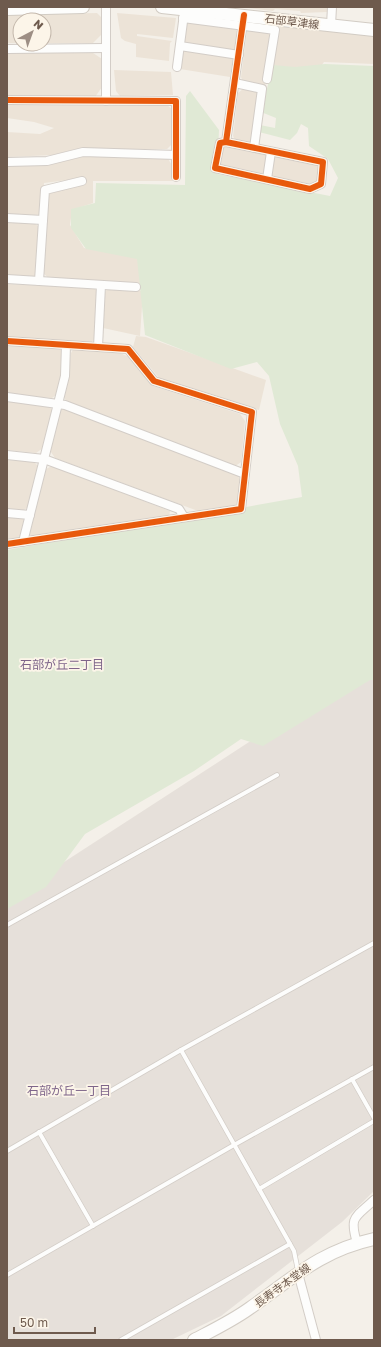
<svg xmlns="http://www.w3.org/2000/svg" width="381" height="1347" viewBox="0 0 381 1347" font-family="'Golos Text','Noto Sans JP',sans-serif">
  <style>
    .residential { fill: #ece3d7 }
    .industrial { fill: #e6e0da }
    .green { fill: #e0e9d5 }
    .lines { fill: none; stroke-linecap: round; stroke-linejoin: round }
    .service-casing { stroke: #d3cdc7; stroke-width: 5.5 }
    .minor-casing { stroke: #d3cdc7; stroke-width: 10 }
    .secondary-casing { stroke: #d2ccc4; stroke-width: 14 }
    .service { stroke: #fdfdfc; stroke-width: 4 }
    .minor { stroke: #fdfdfc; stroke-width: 8 }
    .secondary { stroke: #fdfdfc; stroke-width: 12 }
    .cycleway-casing { stroke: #fcf5e9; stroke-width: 8 }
    .cycleway { stroke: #e8590c; stroke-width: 6 }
    .labels { text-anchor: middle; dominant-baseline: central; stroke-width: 3.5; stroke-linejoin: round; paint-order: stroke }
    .street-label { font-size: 11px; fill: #6e5a4d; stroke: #fcf5e9 }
    .neighbourhood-label { font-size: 12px; fill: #7e658a; stroke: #fcf5e9 }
  </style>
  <rect width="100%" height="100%" fill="#f4f0e9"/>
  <g class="residential">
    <polygon points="241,7 327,7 327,12 301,13 300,11 275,9 273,11"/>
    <polygon points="97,13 101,17 101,35 93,43 44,43 44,20 20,20 20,43 7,43 7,15"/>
    <polygon points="117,13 176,18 173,38 137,34 137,36 172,41 170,43 169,61 136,57 136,44 125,41 121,38"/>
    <polygon points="187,22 233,27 237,31 235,47 233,50 183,44"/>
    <polygon points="278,25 374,36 374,64 324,62 317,71 272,73"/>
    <polygon points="247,30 268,32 271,37 265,87 243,82 241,77"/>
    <polygon points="182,50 230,56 233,59 230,77 180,69"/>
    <polygon points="7,53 93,53 102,59 102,87 95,97 7,95"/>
    <polygon points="114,70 171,72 173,95 120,96 116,91"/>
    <polygon points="243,89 256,90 259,95 253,139 249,143 235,140 233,136 238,93"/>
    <polygon points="7,103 167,105 174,111 174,142 167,149 76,149 54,155 7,157 7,132 40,134 54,128 34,122 7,118"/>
    <polygon points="224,146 267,154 267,173 263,176 220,167 218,164 222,148"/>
    <polygon points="85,156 167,157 173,167 172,181 93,181 93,203 72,210 70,225 84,248 138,258 141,285 51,280 43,273 49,194 55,190 85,185 84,178 44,183 42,215 7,214 7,165 46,165"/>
    <polygon points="276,156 319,164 318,183 310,186 272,178 270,175 273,158"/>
    <polygon points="7,222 34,223 39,227 36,274 32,279 7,277"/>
    <polygon points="7,284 94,288 99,293 95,338 91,343 7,338"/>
    <polygon points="108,288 143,291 140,336 103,328 104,294"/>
    <polygon points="136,336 146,337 266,380 259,410 160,379 133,347"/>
    <polygon points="7,344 59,347 63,353 63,370 57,394 52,398 7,394"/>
    <polygon points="74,348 118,352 129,357 153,386 240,414 245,421 241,462 234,467 67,402 63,396 68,376 71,353"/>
    <polygon points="7,401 48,405 52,410 43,448 36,453 7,450"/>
    <polygon points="66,408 237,475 242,482 240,501 235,506 198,511 55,458 49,449 59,411"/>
    <polygon points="7,460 34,462 39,467 29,506 24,510 7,509"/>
    <polygon points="52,466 170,511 169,517 33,537 29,534 46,469"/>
    <polygon points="7,515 20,517 25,521 22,533 18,538 7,539"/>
  </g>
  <polygon class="industrial" points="374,667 374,1191 342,1222 221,1316 171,1340 7,1340 7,899 277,724"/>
  <polygon class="green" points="325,64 374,66 374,680 370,680 263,746 241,739 194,771 85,834 46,887 7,909 7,550 302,497 298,466 280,424 269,376 257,362 231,369 145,335 137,259 86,249 71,228 71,209 95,203 96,183 185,185 186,96 190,91 219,130 217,174 330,196 338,178 328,159 309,146 308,128 301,124 297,133 290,140 259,132 260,125 275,128 276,118 261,112 273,65 295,67"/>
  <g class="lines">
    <defs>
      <g id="service">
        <polyline points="7,925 277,775"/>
        <polyline points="181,1050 294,1251 298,1271"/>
        <polyline points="352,1079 374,1118"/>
        <polyline points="39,1132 93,1226"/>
        <polyline points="7,1151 181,1050 374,943"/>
        <polyline points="259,1189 374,1121"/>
        <polyline points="7,1275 234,1145 374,1067"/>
        <polyline points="121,1340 290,1244"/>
      </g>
      <g id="minor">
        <polyline points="106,7 106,101"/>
        <polyline points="183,18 275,30 267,79"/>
        <polyline points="331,25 332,7"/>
        <polyline points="180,46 239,55"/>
        <polyline points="7,49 106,48"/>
        <polyline points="177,67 184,14"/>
        <polyline points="235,83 262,89 254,148"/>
        <polyline points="7,100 176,101 176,177"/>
        <polyline points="226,142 220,143 215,168 310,189 321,184 323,162 226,142 244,15"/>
        <polyline points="7,162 47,161 83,152 176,155"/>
        <polyline points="267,179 271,152"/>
        <polyline points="7,218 43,220"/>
        <polyline points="7,279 136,287"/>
        <polyline points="39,281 45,190 82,181"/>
        <polyline points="7,341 128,349 154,381 252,412 241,509 7,544"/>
        <polyline points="98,347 101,285"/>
        <polyline points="7,397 65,405 245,474"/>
        <polyline points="7,455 44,459 179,509 184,517"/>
        <polyline points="7,513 30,515"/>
        <polyline points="23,542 65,376 66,345"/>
        <path d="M357 1243C349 1216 355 1218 374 1200"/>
        <polyline points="298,1273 316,1340"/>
      </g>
      <g id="secondary">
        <polyline points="162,7 374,30"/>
        <polyline points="7,9 83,7"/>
        <path d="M194 1340C213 1330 232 1321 250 1308 293 1278 320 1251 374 1239"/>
      </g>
    </defs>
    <use href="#service" class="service-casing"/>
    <use href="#minor" class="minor-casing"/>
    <use href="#secondary" class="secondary-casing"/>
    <use href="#service" class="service"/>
    <use href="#minor" class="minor"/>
    <use href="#secondary" class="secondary"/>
    <defs>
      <g id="cycleway">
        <polyline points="7,100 176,101 176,177"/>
        <polyline points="226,142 220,143 215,168 310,189 321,184 323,162 226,142 244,15"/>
        <polyline points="7,341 128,349 154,381 252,412 241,509 7,544"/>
      </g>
    </defs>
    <use href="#cycleway" class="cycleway-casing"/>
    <use href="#cycleway" class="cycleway"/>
  </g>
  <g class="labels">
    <g class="street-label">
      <text transform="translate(292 21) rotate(7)">石部草津線</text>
      <text transform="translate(282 1285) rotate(-36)">長寿寺本堂線</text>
    </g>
    <g class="neighbourhood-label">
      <text x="62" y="664">石部が丘二丁目</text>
      <text x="69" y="1090">石部が丘一丁目</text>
    </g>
  </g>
  <rect width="381" height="1347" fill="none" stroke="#6e5a4d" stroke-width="16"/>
  <g transform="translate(32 32) rotate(41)"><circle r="19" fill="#fcf5e9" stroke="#c3b7ab"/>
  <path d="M0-3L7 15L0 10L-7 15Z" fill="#9d8e84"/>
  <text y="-6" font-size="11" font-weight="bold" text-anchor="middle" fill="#6e5a4d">N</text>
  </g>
  <path d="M14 1327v6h81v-6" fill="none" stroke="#6e5a4d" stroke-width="2"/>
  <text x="20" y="1327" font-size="12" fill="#6e5a4d" stroke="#fcf5e9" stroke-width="3" paint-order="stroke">50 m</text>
</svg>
